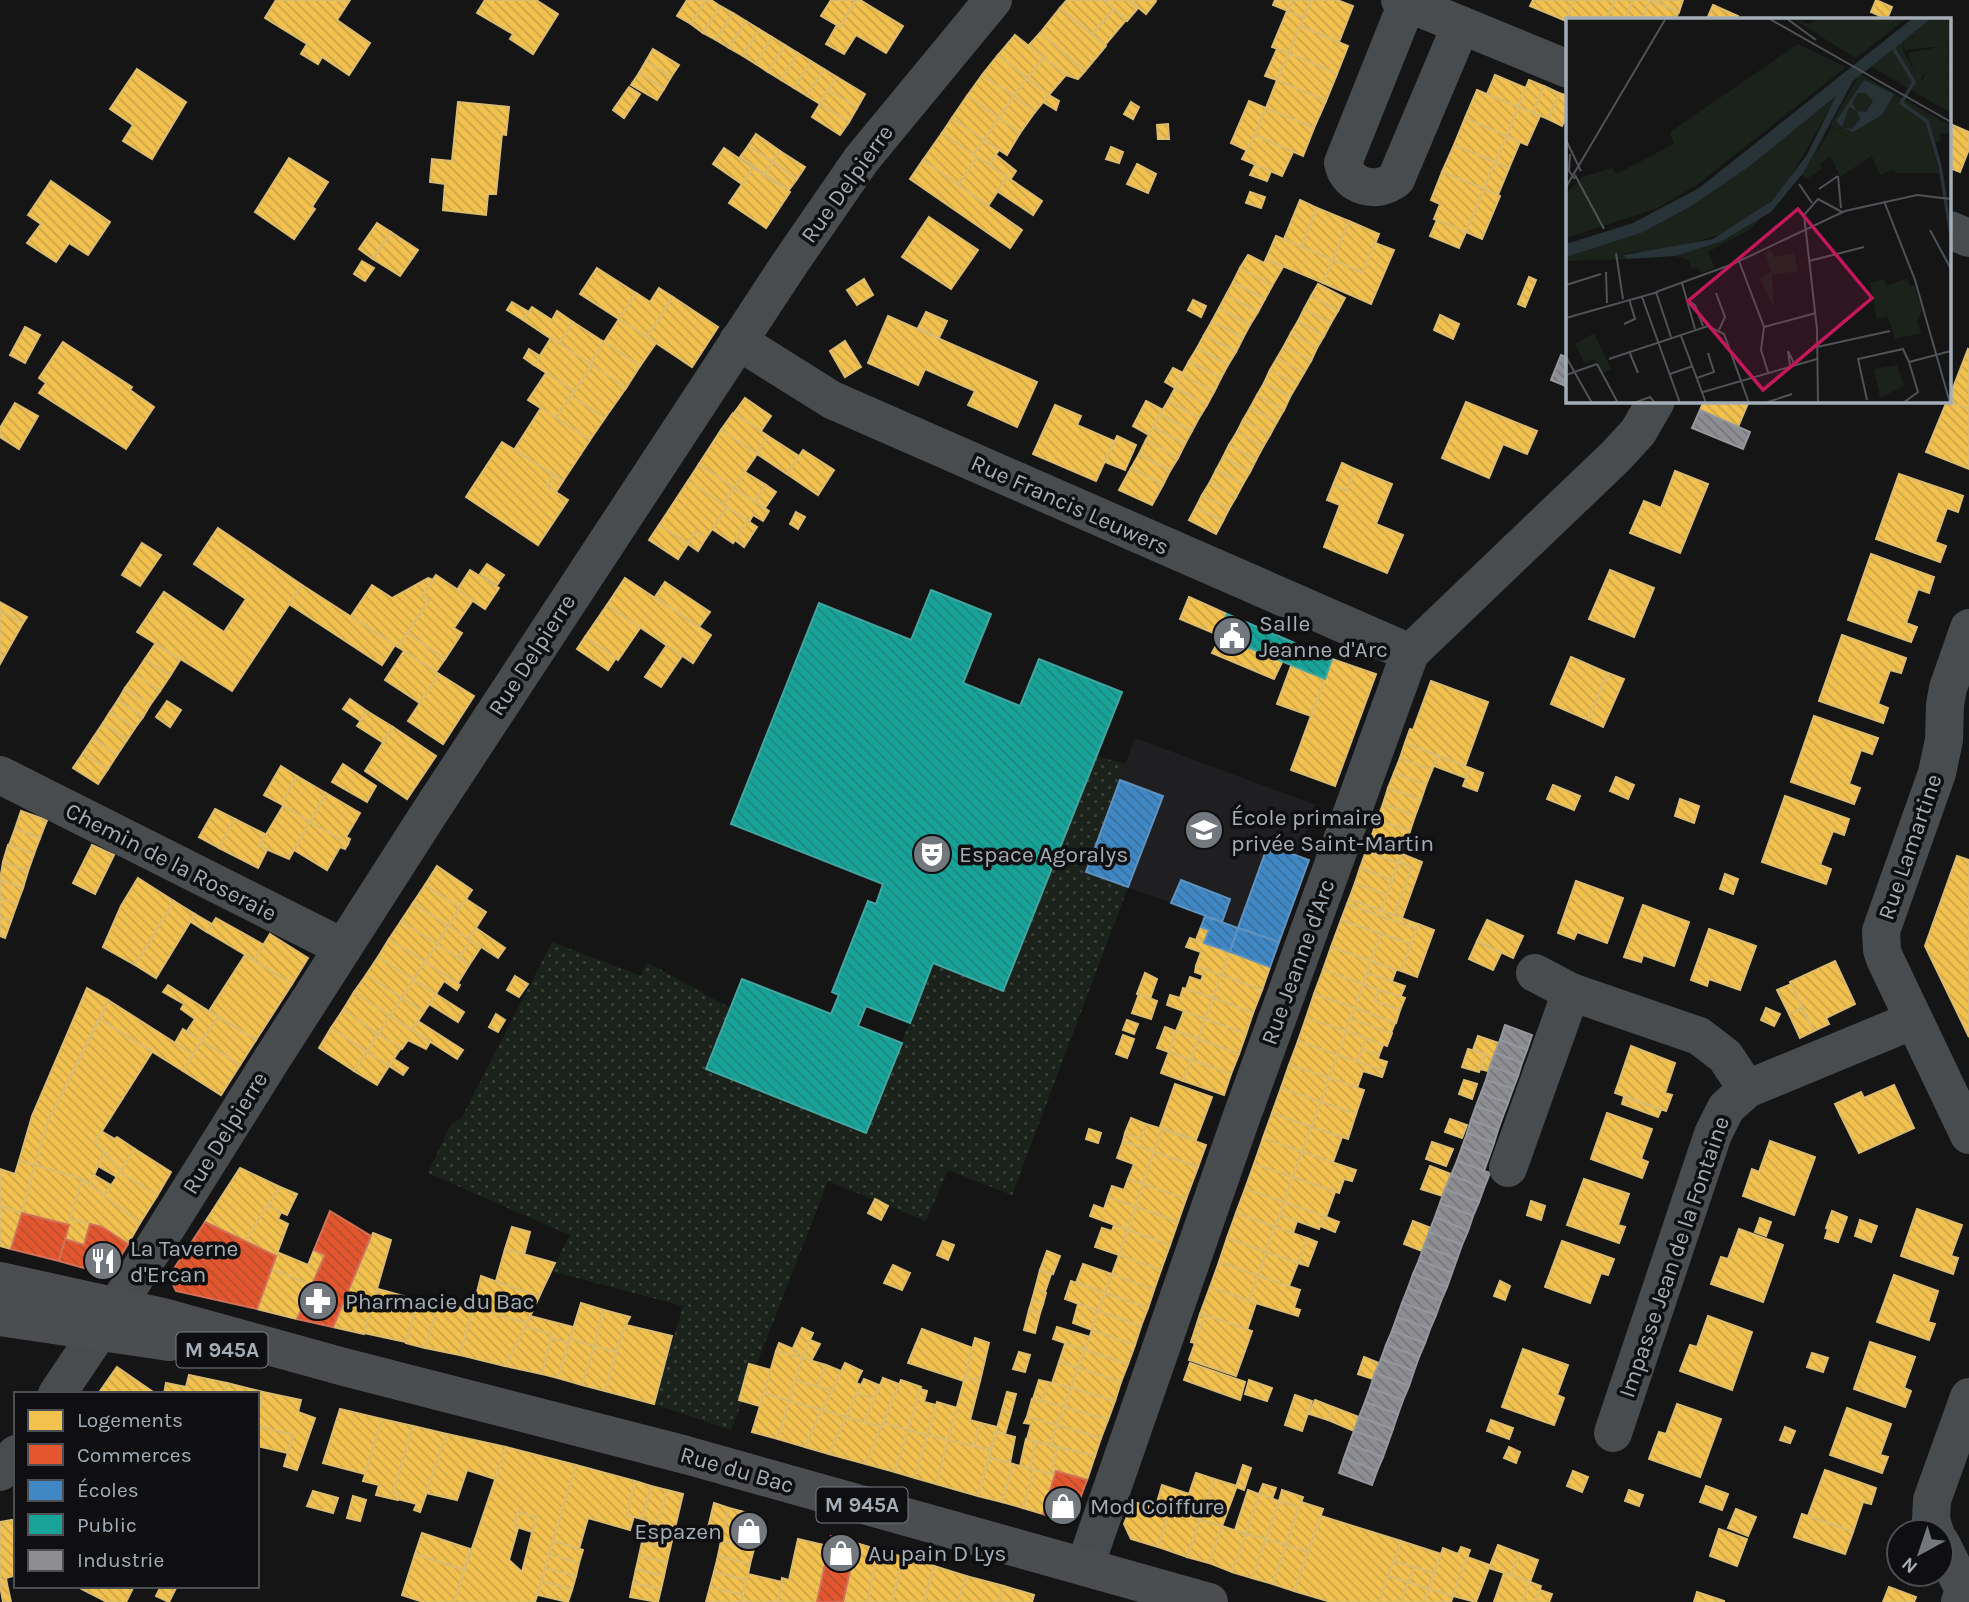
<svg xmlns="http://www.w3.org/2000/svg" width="1969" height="1602" viewBox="0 0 1969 1602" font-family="Karla,sans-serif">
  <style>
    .built { fill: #1f1f21 }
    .park { fill: url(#park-dots) }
    .homes { fill: url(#homes-back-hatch); stroke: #dbbb6e; stroke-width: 2; fill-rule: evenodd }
    .shops { fill: url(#shops-back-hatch); stroke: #d17157; stroke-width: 2 }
    .schools { fill: url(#schools-back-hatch); stroke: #5e93c1; stroke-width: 2 }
    .public { fill: url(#public-back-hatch); stroke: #42a6a1; stroke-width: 2 }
    .industry { fill: url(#industry-back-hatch); stroke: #94979d; stroke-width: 2 }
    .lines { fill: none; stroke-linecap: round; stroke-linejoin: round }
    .minor { stroke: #494c4e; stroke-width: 38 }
    .major { stroke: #4b4d50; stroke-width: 38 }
    .labels { text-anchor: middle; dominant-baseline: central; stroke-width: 7; stroke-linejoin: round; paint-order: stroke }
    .shield { fill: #0f0f11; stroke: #787e85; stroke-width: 2 }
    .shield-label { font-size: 21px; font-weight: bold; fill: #a5aeb7 }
    .street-label { font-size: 23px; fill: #a5aeb7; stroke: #0f0f11 }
    .poi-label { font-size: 23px; fill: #a5aeb7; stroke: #0f0f11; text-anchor: start }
    .inset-river { fill: none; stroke: #283337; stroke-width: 3.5 }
    .inset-road { fill: none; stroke: #4f5256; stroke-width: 2 }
    .view { fill: #c2185b; fill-opacity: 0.15; stroke: #c2185b; stroke-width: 3.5 }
    .inset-edge { fill: none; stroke: #a5aeb7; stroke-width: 3.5 }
  </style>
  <defs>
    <pattern id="park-dots" width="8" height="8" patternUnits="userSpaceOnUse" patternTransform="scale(1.75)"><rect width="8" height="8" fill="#1b221b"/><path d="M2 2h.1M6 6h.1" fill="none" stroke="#39403a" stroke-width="1.8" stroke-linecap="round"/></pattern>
    <pattern id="homes-back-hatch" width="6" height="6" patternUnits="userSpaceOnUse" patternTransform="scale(1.75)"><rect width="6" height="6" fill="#f2c14e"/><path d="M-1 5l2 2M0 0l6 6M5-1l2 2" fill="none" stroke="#cca549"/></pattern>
    <pattern id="shops-back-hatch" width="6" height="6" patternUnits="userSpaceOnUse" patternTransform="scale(1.75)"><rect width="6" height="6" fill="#e4572e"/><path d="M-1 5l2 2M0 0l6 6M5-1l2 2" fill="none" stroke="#b84e30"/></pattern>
    <pattern id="schools-back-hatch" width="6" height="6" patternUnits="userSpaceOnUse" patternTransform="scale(1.75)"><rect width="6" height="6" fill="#3f88c5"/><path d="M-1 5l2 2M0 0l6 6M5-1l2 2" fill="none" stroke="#3b6f9a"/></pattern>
    <pattern id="public-back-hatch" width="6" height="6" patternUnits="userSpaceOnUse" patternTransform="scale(1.75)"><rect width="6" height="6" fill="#17a398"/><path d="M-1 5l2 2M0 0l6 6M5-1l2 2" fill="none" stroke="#1e8780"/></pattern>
    <pattern id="industry-back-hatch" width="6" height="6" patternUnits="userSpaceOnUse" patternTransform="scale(1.75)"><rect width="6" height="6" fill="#8d8d92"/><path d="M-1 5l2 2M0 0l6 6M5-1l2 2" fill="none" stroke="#76777b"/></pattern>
  </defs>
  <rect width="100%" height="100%" fill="#151515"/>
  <polygon class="built" points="1135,738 1316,805 1297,855 1309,860 1279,942 1086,872"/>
  <polygon class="park" points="1096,756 1126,764 1086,871 1128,887 1012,1195 948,1170 926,1221 828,1181 731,1430 654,1404 683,1306 551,1271 570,1235 428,1173 450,1126 462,1117 552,942 641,976 647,962 730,1008 706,1069 866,1133 933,963 1003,991"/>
  <g class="homes">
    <polygon points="276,0 350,0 337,20 370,43 349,75 322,57 318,64 301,54 307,44 265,18"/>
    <polygon points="485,0 536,0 558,14 533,54 510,39 513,34 477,13"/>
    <polygon points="687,0 706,0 691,24 677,16"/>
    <polygon points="706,0 711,0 720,6 703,33 691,24"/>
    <polygon points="831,0 856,0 840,27 821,16"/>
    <polygon points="856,0 860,0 903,26 886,53 856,35 844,54 826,44 837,25 840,27"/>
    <polygon points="1067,0 1104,0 1114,9 1092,34 1060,8"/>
    <polygon points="1104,0 1129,0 1138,8 1127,21"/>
    <polygon points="1129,0 1155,0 1156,1 1146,14"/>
    <polygon points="1275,0 1293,0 1288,11 1273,5"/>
    <polygon points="1293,0 1311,0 1304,18 1288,11"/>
    <polygon points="1311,0 1337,0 1353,6 1339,42 1300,26"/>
    <polygon points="1533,0 1574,0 1566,21 1530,6"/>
    <polygon points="1574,0 1615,0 1607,19 1568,19 1568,22 1566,21"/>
    <polygon points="1615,0 1633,0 1625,19 1607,19"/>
    <polygon points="1633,0 1650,0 1642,19 1625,19"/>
    <polygon points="1650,0 1679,12 1675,19 1642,19"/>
    <polygon points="1652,0 1683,0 1679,12"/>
    <polygon points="1876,0 1892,7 1887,19 1871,12"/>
    <polygon points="1713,5 1738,16 1737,19 1707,19"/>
    <polygon points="720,6 733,13 716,40 703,33"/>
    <polygon points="1060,8 1106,46 1085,71 1040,33"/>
    <polygon points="1114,9 1126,20 1105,45 1092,34"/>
    <polygon points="1287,11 1304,18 1289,53 1272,47"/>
    <polygon points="733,13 746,21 729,48 716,40"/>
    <polygon points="746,21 759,29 743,56 729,48"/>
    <polygon points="1300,26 1348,46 1337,74 1289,53"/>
    <polygon points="759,29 772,37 756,64 743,56"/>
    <polygon points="1040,33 1085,71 1078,79 1066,75 1028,46"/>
    <polygon points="1015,35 1044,58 1027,78 998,55"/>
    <polygon points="772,37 785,45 768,72 756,64"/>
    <polygon points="785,45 798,53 781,80 768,72"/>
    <polygon points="653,49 679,65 671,77 646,61"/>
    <polygon points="1277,49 1289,53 1277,80 1265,76"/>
    <polygon points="798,53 811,61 794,88 781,80"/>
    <polygon points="1289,53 1337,74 1326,101 1277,80"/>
    <polygon points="998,55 1027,78 1014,96 982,75"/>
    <polygon points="1044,58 1066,75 1049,95 1027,78"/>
    <polygon points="646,61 671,77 664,89 639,73"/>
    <polygon points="811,61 824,69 807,96 794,88"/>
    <polygon points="137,69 186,102 152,159 123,141 133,125 110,109"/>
    <polygon points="824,69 837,77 820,104 807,96"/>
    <polygon points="639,73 664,89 657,100 631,85"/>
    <polygon points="982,75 1014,96 999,118 967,96"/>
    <polygon points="1495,75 1526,88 1518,107 1487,94"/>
    <polygon points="837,77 865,94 857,108 828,90"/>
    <polygon points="1027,78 1049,95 1035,112 1014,96"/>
    <polygon points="1277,80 1326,101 1314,128 1266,108"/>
    <polygon points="1529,80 1544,86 1533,113 1518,107"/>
    <polygon points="1544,86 1559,93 1548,119 1533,113"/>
    <polygon points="629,87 640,94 624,118 613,110"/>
    <polygon points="828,90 857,108 849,122 820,104"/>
    <polygon points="1477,90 1518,107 1507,136 1465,118"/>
    <polygon points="1559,93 1568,96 1568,112 1562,126 1548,119"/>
    <polygon points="1049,95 1059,101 1056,110 1043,102"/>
    <polygon points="967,96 999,118 984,140 952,118"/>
    <polygon points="1014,96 1035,112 1020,133 999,118"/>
    <polygon points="1249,101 1266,108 1248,151 1231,143"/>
    <polygon points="458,102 509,107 506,135 502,134 496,194 488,194 486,215 443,210 445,184 430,182 432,159 452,161"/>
    <polygon points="1131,102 1139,107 1133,119 1124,114"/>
    <polygon points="820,104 849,122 840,135 812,117"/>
    <polygon points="1518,107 1540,116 1527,145 1507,136"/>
    <polygon points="1266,108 1314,128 1303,156 1255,135"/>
    <polygon points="952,118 984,140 973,155 942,133"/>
    <polygon points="999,118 1020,133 1007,155 984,140"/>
    <polygon points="1465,118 1507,136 1495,162 1454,145"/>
    <polygon points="1168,124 1169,139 1158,139 1157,125"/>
    <polygon points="1950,124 1969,132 1969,149 1960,172 1950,168"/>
    <polygon points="942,133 977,157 958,185 923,160"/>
    <polygon points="756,134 780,151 773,162 748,146"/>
    <polygon points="1255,135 1293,152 1282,176 1242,159"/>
    <polygon points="1507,136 1520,142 1509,168 1495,162"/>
    <polygon points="984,140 999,150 989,165 973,155"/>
    <polygon points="1454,145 1495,162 1484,189 1442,172"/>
    <polygon points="748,146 773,162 765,174 740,157"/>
    <polygon points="1111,147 1123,152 1119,163 1106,159"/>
    <polygon points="724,148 753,168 742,184 713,164"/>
    <polygon points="780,151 805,167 797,179 773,162"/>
    <polygon points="996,155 1016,171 1010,180 989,165"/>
    <polygon points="977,157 1007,177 988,206 958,185"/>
    <polygon points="289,158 328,182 312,207 315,209 294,239 255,212"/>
    <polygon points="923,160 1022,230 1010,248 910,179"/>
    <polygon points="773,162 797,179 789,190 765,174"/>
    <polygon points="1495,162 1509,168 1498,195 1484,189"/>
    <polygon points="1137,164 1156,174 1148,193 1127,184"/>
    <polygon points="1255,165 1271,171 1267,181 1250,175"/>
    <polygon points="753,168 790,192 766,228 729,203"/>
    <polygon points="1442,172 1484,189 1466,232 1434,219 1440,204 1431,200"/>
    <polygon points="1007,177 1042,201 1033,215 997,191"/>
    <polygon points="51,181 110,222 88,255 69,243 56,262 27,243 41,224 28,215"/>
    <polygon points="1484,189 1500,196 1482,239 1466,232"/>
    <polygon points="1250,192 1265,197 1261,208 1246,203"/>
    <polygon points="1300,200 1317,208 1301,247 1284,239"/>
    <polygon points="1317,208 1349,221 1333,260 1301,247"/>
    <polygon points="929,217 978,250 951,289 902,257"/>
    <polygon points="1437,220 1466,232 1459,248 1430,236"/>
    <polygon points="1349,221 1379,234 1363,273 1333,260"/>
    <polygon points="377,223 391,232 373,259 359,249"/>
    <polygon points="391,232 418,250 400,276 373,259"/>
    <polygon points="1276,236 1333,260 1323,283 1266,259"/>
    <polygon points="1375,243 1394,250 1371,304 1323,283 1333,260 1363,273"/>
    <polygon points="1248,255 1264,263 1266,259 1283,267 1272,286 1240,268"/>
    <polygon points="362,261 374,268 365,281 354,274"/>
    <polygon points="597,268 636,293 619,319 580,294"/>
    <polygon points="1240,268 1272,286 1265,299 1233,282"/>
    <polygon points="1529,277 1536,280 1525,307 1518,304"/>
    <polygon points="864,279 873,295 857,305 847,290"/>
    <polygon points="1233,282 1265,299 1258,312 1226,295"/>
    <polygon points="1318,284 1345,298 1338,311 1311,296"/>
    <polygon points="659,288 673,297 647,337 619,319 636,293 650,302"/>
    <polygon points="1226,295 1258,312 1250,325 1219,308"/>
    <polygon points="1311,296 1338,311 1331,323 1304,309"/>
    <polygon points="673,297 718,327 692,367 647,337"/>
    <polygon points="1193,300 1206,306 1201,317 1188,310"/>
    <polygon points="512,302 529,312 523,320 507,310"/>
    <polygon points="532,307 552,320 557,311 573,322 559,344 523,320"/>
    <polygon points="1219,308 1250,325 1243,338 1212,321"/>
    <polygon points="1304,309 1331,323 1324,336 1298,321"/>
    <polygon points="926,312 947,321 939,338 918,328"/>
    <polygon points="1440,315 1459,324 1453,339 1434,330"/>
    <polygon points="888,316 1037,382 1017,427 968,405 975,391 925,369 918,385 868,363"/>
    <polygon points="619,319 656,343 640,366 604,342"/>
    <polygon points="1212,321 1243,338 1236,352 1204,335"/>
    <polygon points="1298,321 1324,336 1317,348 1291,333"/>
    <polygon points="573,322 604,342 590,364 559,344"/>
    <polygon points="25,327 40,335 25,363 10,355"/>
    <polygon points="1291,333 1317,348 1311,361 1284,346"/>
    <polygon points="1204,335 1236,352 1228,365 1197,348"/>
    <polygon points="551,338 592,365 574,391 534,365"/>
    <polygon points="845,341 861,367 845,377 830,351"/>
    <polygon points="63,342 132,387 130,390 154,407 126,449 39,393 46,383 39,378"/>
    <polygon points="604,342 640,366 626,388 590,364"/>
    <polygon points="1284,346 1311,361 1304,373 1277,358"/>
    <polygon points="1197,348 1228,365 1221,378 1189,361"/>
    <polygon points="529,349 540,356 534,365 524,358"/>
    <polygon points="1968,349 1969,350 1969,409 1948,401"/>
    <polygon points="1277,358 1304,373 1297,385 1270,370"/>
    <polygon points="1189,361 1221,378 1214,392 1182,374"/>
    <polygon points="592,365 626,388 605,418 571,396"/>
    <polygon points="1173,368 1183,373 1175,388 1165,382"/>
    <polygon points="1270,370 1297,385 1290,397 1264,383"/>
    <polygon points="546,373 574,391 556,418 528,400"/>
    <polygon points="1182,374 1214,392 1207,405 1175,388"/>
    <polygon points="1264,383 1290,397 1284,410 1257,395"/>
    <polygon points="1175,388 1207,405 1199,418 1168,401"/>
    <polygon points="1257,395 1284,410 1277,422 1250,408"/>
    <polygon points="571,396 605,418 590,440 556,418"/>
    <polygon points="745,398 771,416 761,431 734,413"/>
    <polygon points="1146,401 1163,410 1149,435 1133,426"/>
    <polygon points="1168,401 1199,418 1192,431 1160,414"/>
    <polygon points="1704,401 1749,401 1738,427 1700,410"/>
    <polygon points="1947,401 1969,409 1969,469 1926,452"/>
    <polygon points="1466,402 1537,431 1527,454 1503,444 1489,478 1442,458"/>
    <polygon points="15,403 38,416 19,449 0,437 0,428"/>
    <polygon points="1055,405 1081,416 1077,425 1114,441 1096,481 1033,454"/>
    <polygon points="541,408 590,440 563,481 514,450"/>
    <polygon points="1250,408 1277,422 1270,435 1243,420"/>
    <polygon points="733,413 768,436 757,454 721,430"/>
    <polygon points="1160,414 1192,431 1185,444 1153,427"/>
    <polygon points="1243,420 1270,435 1263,447 1237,432"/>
    <polygon points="1153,427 1185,444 1178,458 1146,440"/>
    <polygon points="721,430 757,454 734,488 699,464"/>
    <polygon points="1237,432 1263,447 1256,460 1229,445"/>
    <polygon points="768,436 799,456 787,474 757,454"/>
    <polygon points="1117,436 1136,445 1125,470 1105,462"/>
    <polygon points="1146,440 1178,458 1170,471 1139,454"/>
    <polygon points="502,442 554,475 547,486 568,500 538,545 466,497"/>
    <polygon points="1229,445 1256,460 1250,472 1223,457"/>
    <polygon points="803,450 834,470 818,495 787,474"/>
    <polygon points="1139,454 1170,471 1163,485 1131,468"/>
    <polygon points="1223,457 1250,472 1243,484 1216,470"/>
    <polygon points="1342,463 1355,469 1347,491 1333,485"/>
    <polygon points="699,464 734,488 723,505 688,481"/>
    <polygon points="1131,468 1163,485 1152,505 1119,490"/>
    <polygon points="1355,469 1392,484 1376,524 1403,535 1387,573 1324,547 1340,505 1327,500 1333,485 1347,491"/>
    <polygon points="1216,470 1243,484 1236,497 1210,482"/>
    <polygon points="1675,471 1708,484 1680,553 1630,533 1644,501 1661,508"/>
    <polygon points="745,472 766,485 755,502 734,488"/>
    <polygon points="1899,474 1963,496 1958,512 1947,508 1935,542 1946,546 1940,562 1876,539"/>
    <polygon points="554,475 563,481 556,492 547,486"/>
    <polygon points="688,481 727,507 706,538 696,531 688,544 659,525"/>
    <polygon points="1210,482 1236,497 1229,509 1202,495"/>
    <polygon points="766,485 776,492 765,508 755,502"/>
    <polygon points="734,488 769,511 763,521 753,515 749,522 723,505"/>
    <polygon points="1202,495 1229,509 1223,521 1196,507"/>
    <polygon points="727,507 748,521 733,543 712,529"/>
    <polygon points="1196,507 1223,521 1216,534 1189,520"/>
    <polygon points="796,512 805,517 798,529 790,524"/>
    <polygon points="748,521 757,527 744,547 735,540"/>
    <polygon points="659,525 688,544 678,559 649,540"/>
    <polygon points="218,528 302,585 232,691 137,632 164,592 224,632 246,599 194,564"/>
    <polygon points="696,531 706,538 698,551 688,544"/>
    <polygon points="142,543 161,555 140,586 122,575"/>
    <polygon points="1871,554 1934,577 1929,593 1918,589 1906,623 1917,627 1911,642 1848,620"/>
    <polygon points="487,564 504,575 497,585 480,574"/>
    <polygon points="470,570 499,588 485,609 457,590"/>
    <polygon points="1610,570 1654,588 1634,637 1589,619"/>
    <polygon points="436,575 473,600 454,628 462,633 445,659 407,633 429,600 422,596"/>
    <polygon points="428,578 433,580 422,596 429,600 398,647 351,616 372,585 392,598"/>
    <polygon points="625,578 711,635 693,663 607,605"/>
    <polygon points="665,582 710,612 699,627 655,597"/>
    <polygon points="302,585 395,645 382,665 289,604"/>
    <polygon points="1189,597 1227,614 1218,635 1180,619"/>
    <polygon points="0,602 27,617 23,623 0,611"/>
    <polygon points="607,605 640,628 618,660 585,637"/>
    <polygon points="0,611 23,623 0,664"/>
    <polygon points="407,633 445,659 436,672 398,647"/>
    <polygon points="1842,635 1906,658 1901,673 1890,670 1878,704 1888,708 1883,723 1819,701"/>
    <polygon points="1221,636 1282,662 1274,679 1212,653"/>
    <polygon points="585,637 616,658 608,670 577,649"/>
    <polygon points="155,644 180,660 170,676 145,659"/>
    <polygon points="667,645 682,656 661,687 645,677"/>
    <polygon points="404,651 439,674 420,703 385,680"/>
    <polygon points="1571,657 1608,673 1588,720 1551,704"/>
    <polygon points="145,659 170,676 160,691 135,674"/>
    <polygon points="1332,659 1376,674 1335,786 1291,770"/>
    <polygon points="1291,666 1325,679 1311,716 1277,704"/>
    <polygon points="1608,673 1624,679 1603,727 1588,720"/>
    <polygon points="135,674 160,691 150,705 125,688"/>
    <polygon points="439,674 474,696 443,744 408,721"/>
    <polygon points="1431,681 1488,702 1465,766 1405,743 1410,729 1413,730"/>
    <polygon points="125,688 150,705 143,717 118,700"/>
    <polygon points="350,699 367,711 361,721 343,709"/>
    <polygon points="118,700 143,717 135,728 110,712"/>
    <polygon points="167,701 181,710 170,727 156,717"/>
    <polygon points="367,711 393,727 384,743 357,726"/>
    <polygon points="110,712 135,728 127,740 103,723"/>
    <polygon points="1814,716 1878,738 1872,754 1861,750 1849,784 1860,788 1854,804 1791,782"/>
    <polygon points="103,723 127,740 117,755 93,738"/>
    <polygon points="393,727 436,756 407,799 365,771"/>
    <polygon points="93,738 117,755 108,769 83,753"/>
    <polygon points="1405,743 1438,756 1432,770 1400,758"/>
    <polygon points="83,753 108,769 98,784 73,768"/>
    <polygon points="1438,756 1470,768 1466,778 1434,766"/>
    <polygon points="1400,758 1432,770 1426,785 1394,773"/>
    <polygon points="343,764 376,786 367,802 332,782"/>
    <polygon points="281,766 297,776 281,804 264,795"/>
    <polygon points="1470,768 1483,773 1477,791 1463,786"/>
    <polygon points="1394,773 1426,785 1421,800 1388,788"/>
    <polygon points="297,776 326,793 310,822 281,804"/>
    <polygon points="1616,777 1634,785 1628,799 1610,791"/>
    <polygon points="1553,785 1580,796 1574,810 1547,799"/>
    <polygon points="1388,788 1421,800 1415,816 1383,804"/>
    <polygon points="326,793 360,813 346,837 350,839 348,844 310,822"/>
    <polygon points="1785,796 1849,819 1844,835 1833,831 1820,865 1831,869 1826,884 1762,862"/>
    <polygon points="1680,799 1699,806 1694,823 1675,816"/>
    <polygon points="1383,804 1415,816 1410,831 1377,820"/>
    <polygon points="283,806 310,822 289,859 259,846"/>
    <polygon points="215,809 235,819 219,848 199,837"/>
    <polygon points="21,811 47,820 40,838 15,829"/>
    <polygon points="235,819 265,834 259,846 267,850 258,868 219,848"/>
    <polygon points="1377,820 1410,831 1404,847 1372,835"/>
    <polygon points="310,822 348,844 345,849 340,847 327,870 294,850"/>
    <polygon points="15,829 40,838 34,854 9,845"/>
    <polygon points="1372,835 1404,847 1398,863 1366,851"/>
    <polygon points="8,845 34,854 28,871 3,862"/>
    <polygon points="92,845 114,855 95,894 73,883"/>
    <polygon points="1366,851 1398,863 1392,880 1360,868"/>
    <polygon points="1402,854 1422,862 1402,918 1394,915 1412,867 1399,862"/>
    <polygon points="1957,856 1969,860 1969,1037 1925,946"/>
    <polygon points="3,862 28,871 23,888 0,880"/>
    <polygon points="1399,862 1412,867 1394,915 1381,911"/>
    <polygon points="437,866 472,890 460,908 425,885"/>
    <polygon points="1360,868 1392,880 1387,895 1355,883"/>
    <polygon points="1725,874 1738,879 1733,894 1720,889"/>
    <polygon points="138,878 174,901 135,965 103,947 121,906"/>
    <polygon points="0,880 23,888 17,904 0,898"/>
    <polygon points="1576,881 1623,898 1607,943 1577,932 1574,939 1558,933"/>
    <polygon points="1355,883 1387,895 1381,911 1349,899"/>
    <polygon points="425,885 460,908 448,926 413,903"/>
    <polygon points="0,898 17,904 11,921 0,917"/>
    <polygon points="466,899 486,912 469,939 448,926"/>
    <polygon points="1349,899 1418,924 1416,929 1347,904"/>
    <polygon points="174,901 195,914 156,978 135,965"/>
    <polygon points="413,903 448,926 437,944 401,921"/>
    <polygon points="1347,904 1416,929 1411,944 1341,920"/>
    <polygon points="1643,905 1689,922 1674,966 1643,955 1641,962 1624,957"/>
    <polygon points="195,914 212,924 207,932 191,922"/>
    <polygon points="0,917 11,921 5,938 0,936"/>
    <polygon points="216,918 264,945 254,960 207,932"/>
    <polygon points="1341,920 1381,934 1371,961 1331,947"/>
    <polygon points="1487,920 1523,936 1513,958 1477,941"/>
    <polygon points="401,921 437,944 425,962 389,939"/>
    <polygon points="1418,924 1434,930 1417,977 1401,971"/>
    <polygon points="448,926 471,940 459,958 437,944"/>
    <polygon points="1201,927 1209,930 1204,943 1196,940"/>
    <polygon points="476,928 505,948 498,958 469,939"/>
    <polygon points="1709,929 1756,946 1740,990 1709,979 1707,986 1691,980"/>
    <polygon points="270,934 308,958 292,984 254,960"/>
    <polygon points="1381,934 1411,944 1401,971 1371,961"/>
    <polygon points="1190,938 1230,952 1221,975 1196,966 1201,952 1186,947"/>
    <polygon points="389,939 425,962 413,980 378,957"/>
    <polygon points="471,940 481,947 469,965 459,958"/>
    <polygon points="1477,941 1501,953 1493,970 1469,959"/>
    <polygon points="437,944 469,965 458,983 425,962"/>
    <polygon points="1331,947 1371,961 1363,984 1323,970"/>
    <polygon points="1230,952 1270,967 1262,990 1221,975"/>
    <polygon points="245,955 292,984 256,1040 209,1011"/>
    <polygon points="378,957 413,980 402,998 366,975"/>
    <polygon points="1371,961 1396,970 1392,981 1367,973"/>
    <polygon points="1835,961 1855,1004 1826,1018 1829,1024 1814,1031 1790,982"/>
    <polygon points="425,962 460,985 457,990 444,981 436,994 413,980"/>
    <polygon points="1196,966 1221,975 1213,998 1186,989 1190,977 1201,981 1203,975 1195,972"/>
    <polygon points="1323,970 1363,984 1355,1008 1314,994"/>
    <polygon points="1145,973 1157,979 1150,999 1137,994"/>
    <polygon points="1367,973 1405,986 1400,998 1363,984"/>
    <polygon points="366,975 402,998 390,1016 354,992"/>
    <polygon points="1221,975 1262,990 1253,1013 1213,998"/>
    <polygon points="515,976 528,984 519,997 507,990"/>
    <polygon points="413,980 436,994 424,1012 402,998"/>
    <polygon points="1363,984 1379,990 1375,1001 1400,1010 1396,1023 1355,1008"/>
    <polygon points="1791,984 1802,1008 1789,1014 1777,990"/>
    <polygon points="168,985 218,1017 202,1041 187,1031 195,1019 181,1009 184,1004 163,992"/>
    <polygon points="87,988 108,1000 48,1121 35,1165 19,1161 32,1116"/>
    <polygon points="1183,988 1213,998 1205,1019 1167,1005 1170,995 1180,998"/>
    <polygon points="1379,990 1405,998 1400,1010 1375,1001"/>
    <polygon points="354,992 390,1016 378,1034 343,1010"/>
    <polygon points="436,994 464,1012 458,1022 429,1004"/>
    <polygon points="1139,994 1157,1001 1151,1019 1132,1013"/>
    <polygon points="1314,994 1355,1008 1346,1031 1306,1018"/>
    <polygon points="402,998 424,1012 412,1030 390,1016"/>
    <polygon points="1213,998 1253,1013 1246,1034 1205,1019"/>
    <polygon points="108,1000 194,1055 183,1071 100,1019"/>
    <polygon points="1355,1008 1395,1023 1391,1033 1350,1019"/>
    <polygon points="1766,1008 1780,1014 1774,1026 1761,1020"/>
    <polygon points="1802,1008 1814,1031 1800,1038 1789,1014"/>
    <polygon points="343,1010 378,1034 367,1052 331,1028"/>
    <polygon points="1184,1011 1205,1019 1198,1039 1176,1031"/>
    <polygon points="496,1014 505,1020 498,1032 489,1027"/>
    <polygon points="390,1016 430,1042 426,1049 408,1040 402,1049 378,1034"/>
    <polygon points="218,1017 256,1040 240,1065 202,1041"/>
    <polygon points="1306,1018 1346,1031 1338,1055 1298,1041"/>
    <polygon points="100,1019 152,1052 95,1142 104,1152 90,1185 82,1179 35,1165 48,1121"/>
    <polygon points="1205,1019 1246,1034 1239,1054 1198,1039"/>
    <polygon points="1350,1019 1392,1033 1387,1046 1346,1031"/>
    <polygon points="1127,1020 1138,1024 1134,1034 1123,1030"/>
    <polygon points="418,1021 463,1050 457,1059 412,1030"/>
    <polygon points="1165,1027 1176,1031 1169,1052 1157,1048"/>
    <polygon points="331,1028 367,1052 354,1071 319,1048"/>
    <polygon points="183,1029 202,1041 194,1055 175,1043"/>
    <polygon points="1176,1031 1198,1039 1191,1060 1169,1052"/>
    <polygon points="1346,1031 1366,1038 1357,1062 1338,1055"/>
    <polygon points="378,1034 401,1048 389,1066 367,1052"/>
    <polygon points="1123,1035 1134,1039 1127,1058 1116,1054"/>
    <polygon points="1478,1036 1499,1043 1493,1058 1473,1050"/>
    <polygon points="1366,1038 1383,1045 1379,1055 1362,1049"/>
    <polygon points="1198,1039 1239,1054 1231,1074 1191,1060"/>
    <polygon points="202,1041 240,1065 221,1095 183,1071"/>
    <polygon points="1298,1041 1338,1055 1329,1078 1289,1065"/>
    <polygon points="1631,1046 1675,1063 1665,1093 1672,1095 1666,1111 1615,1093"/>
    <polygon points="1362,1049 1379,1055 1378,1059 1387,1062 1384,1071 1357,1062"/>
    <polygon points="1468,1049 1485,1054 1479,1072 1462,1067"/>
    <polygon points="367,1052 389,1066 377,1085 354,1071"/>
    <polygon points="1169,1052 1191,1060 1183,1081 1161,1073"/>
    <polygon points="1485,1054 1493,1058 1488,1071 1480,1069"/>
    <polygon points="1338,1055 1384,1071 1382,1077 1363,1071 1357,1088 1329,1078"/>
    <polygon points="394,1059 408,1068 403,1075 389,1066"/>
    <polygon points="1191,1060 1231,1074 1224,1095 1183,1081"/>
    <polygon points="1289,1065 1329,1078 1321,1102 1281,1088"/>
    <polygon points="1329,1078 1364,1090 1356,1114 1321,1102"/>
    <polygon points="1464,1080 1477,1084 1472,1099 1459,1094"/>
    <polygon points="1175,1084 1212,1097 1196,1140 1160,1127"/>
    <polygon points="1894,1085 1914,1128 1859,1153 1835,1104 1861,1092 1864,1098"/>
    <polygon points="1281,1088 1321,1102 1311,1127 1272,1113"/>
    <polygon points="1624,1097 1661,1110 1658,1117 1622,1104"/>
    <polygon points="1321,1102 1356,1114 1348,1139 1311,1127"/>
    <polygon points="1272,1113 1311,1127 1302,1152 1263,1138"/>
    <polygon points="1607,1113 1652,1129 1641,1159 1648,1162 1642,1178 1591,1159"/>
    <polygon points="1131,1118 1146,1124 1141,1139 1125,1133"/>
    <polygon points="1450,1119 1467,1125 1462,1138 1445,1132"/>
    <polygon points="1146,1124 1162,1129 1154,1152 1123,1141 1125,1133 1141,1139"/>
    <polygon points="1311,1127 1342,1137 1333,1162 1302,1152"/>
    <polygon points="1089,1129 1101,1133 1098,1143 1086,1139"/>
    <polygon points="1162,1129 1206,1145 1198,1167 1154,1152"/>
    <polygon points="101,1131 115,1139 117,1137 135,1149 121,1171 95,1142"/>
    <polygon points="1263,1138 1302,1152 1293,1177 1254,1164"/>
    <polygon points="1123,1141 1154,1152 1143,1184 1128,1179 1134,1164 1117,1158"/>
    <polygon points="1770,1141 1815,1157 1794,1215 1743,1196 1752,1169 1759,1172"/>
    <polygon points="1432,1142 1453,1149 1446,1166 1426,1159"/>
    <polygon points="135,1149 171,1172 157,1196 120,1172"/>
    <polygon points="104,1152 121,1171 117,1177 98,1166"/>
    <polygon points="1154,1152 1198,1167 1186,1199 1143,1184"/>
    <polygon points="1302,1152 1356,1170 1352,1181 1344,1179 1339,1193 1293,1177"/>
    <polygon points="19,1161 35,1165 22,1213 0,1206 0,1169 15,1174"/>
    <polygon points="1254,1164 1293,1177 1284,1202 1245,1189"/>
    <polygon points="35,1165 82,1179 69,1225 22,1213"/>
    <polygon points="1430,1166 1451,1174 1443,1196 1421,1189"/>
    <polygon points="240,1168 280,1187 245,1241 205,1222"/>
    <polygon points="120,1172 157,1196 140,1223 104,1196"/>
    <polygon points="94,1175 111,1185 104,1196 90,1185"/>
    <polygon points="1293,1177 1335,1192 1326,1217 1284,1202"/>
    <polygon points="82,1179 140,1223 128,1244 102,1227 70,1219"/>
    <polygon points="1128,1179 1143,1184 1136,1207 1108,1197 1112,1186 1124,1190"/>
    <polygon points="1584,1179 1629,1194 1618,1225 1625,1227 1619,1243 1567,1225"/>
    <polygon points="1143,1184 1186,1199 1178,1222 1136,1207"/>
    <polygon points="280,1187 297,1194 287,1215 267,1206"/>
    <polygon points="1245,1189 1284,1202 1275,1227 1236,1213"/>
    <polygon points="1108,1197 1136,1207 1128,1230 1090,1216 1094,1205 1104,1209"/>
    <polygon points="875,1199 888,1206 881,1220 868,1213"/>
    <polygon points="1531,1201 1545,1206 1541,1220 1527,1215"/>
    <polygon points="1284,1202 1324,1216 1319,1229 1280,1215"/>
    <polygon points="0,1206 22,1213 11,1249 0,1246"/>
    <polygon points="267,1206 281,1212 278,1219 288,1224 276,1256 245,1241"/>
    <polygon points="1136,1207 1178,1222 1170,1245 1128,1230"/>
    <polygon points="1917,1209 1962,1225 1951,1256 1958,1258 1953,1274 1901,1256"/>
    <polygon points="1832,1211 1847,1217 1838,1242 1825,1238 1828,1229 1826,1228"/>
    <polygon points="1236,1213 1275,1227 1266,1252 1227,1238"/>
    <polygon points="1280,1215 1297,1221 1293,1233 1275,1227"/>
    <polygon points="1324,1216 1339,1222 1335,1232 1320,1226"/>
    <polygon points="1760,1218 1771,1222 1766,1236 1755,1232"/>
    <polygon points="70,1219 90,1224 84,1245 65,1239"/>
    <polygon points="1860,1220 1877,1226 1871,1242 1855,1236"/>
    <polygon points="1413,1221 1431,1228 1422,1251 1404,1244"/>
    <polygon points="1114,1225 1128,1230 1119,1255 1095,1247 1102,1228 1112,1231"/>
    <polygon points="512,1227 530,1232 524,1255 505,1249"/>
    <polygon points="1275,1227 1307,1238 1298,1263 1266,1252"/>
    <polygon points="1739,1229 1783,1245 1763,1302 1711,1284 1721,1257 1728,1259"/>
    <polygon points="1128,1230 1170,1245 1161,1270 1119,1255"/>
    <polygon points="373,1233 391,1240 364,1334 333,1327"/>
    <polygon points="1227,1238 1266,1252 1258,1276 1219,1262"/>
    <polygon points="1307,1238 1317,1242 1308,1266 1298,1263"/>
    <polygon points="943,1241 954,1245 948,1260 937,1255"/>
    <polygon points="1562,1241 1614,1259 1608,1275 1601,1273 1590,1303 1545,1287"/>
    <polygon points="505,1249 555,1263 539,1297 496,1281"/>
    <polygon points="314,1250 325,1255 312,1285 271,1269 277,1252 308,1265"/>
    <polygon points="1047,1251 1060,1256 1053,1274 1040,1270"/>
    <polygon points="1266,1252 1298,1263 1289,1286 1258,1276"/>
    <polygon points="1119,1255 1161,1270 1154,1290 1112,1274"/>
    <polygon points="1219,1262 1258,1276 1249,1301 1210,1287"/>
    <polygon points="1083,1264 1112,1274 1105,1293 1076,1283"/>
    <polygon points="893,1265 910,1273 902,1290 884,1283"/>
    <polygon points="271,1269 312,1285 297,1319 257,1309"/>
    <polygon points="1040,1270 1051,1274 1045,1292 1035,1289"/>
    <polygon points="1112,1274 1154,1290 1148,1308 1105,1293"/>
    <polygon points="1894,1275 1938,1291 1928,1322 1935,1324 1929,1340 1877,1322"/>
    <polygon points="481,1276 539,1297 527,1323 473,1308"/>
    <polygon points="1258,1276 1300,1290 1294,1308 1300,1310 1298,1316 1249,1301"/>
    <polygon points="1071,1281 1105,1293 1098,1311 1065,1299"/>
    <polygon points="1500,1281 1510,1286 1505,1300 1494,1296"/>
    <polygon points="1210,1287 1256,1303 1247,1330 1200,1314"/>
    <polygon points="378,1289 418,1300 406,1342 364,1333 375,1292 377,1293"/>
    <polygon points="1035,1289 1046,1293 1043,1304 1032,1300"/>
    <polygon points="1105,1293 1148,1308 1141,1326 1098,1311"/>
    <polygon points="418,1300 438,1305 425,1348 406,1343"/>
    <polygon points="1032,1300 1043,1304 1040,1313 1029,1310"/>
    <polygon points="439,1301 472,1311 460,1355 425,1348"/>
    <polygon points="581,1303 604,1310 594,1346 570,1339"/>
    <polygon points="1078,1304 1098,1311 1092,1330 1073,1323"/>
    <polygon points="473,1308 527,1323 505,1366 460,1355"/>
    <polygon points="604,1310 630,1317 622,1333 616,1352 594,1346"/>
    <polygon points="1029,1310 1040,1313 1035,1333 1024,1330"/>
    <polygon points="1098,1311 1141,1326 1135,1345 1092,1330"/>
    <polygon points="1200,1314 1205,1315 1195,1343 1191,1342"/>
    <polygon points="1205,1315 1252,1331 1236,1376 1189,1360"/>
    <polygon points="530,1316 573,1327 568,1343 551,1338 551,1334 525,1327"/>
    <polygon points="1708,1316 1752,1332 1732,1390 1680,1371 1690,1345 1697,1347"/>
    <polygon points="626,1325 672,1336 654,1404 605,1391 622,1333"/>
    <polygon points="525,1327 551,1334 542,1374 505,1366"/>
    <polygon points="1057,1327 1090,1337 1085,1350 1053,1339"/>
    <polygon points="802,1328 813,1333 802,1358 796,1357 798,1351 793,1348"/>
    <polygon points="922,1329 973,1348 964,1381 908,1363"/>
    <polygon points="1092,1330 1135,1345 1128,1364 1085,1350"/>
    <polygon points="551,1338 568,1343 558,1378 542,1374"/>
    <polygon points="975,1338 989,1343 980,1381 965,1377"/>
    <polygon points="570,1339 594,1346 582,1385 558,1378"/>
    <polygon points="810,1340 820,1344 811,1361 802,1358"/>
    <polygon points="1870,1342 1915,1357 1904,1388 1911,1391 1905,1407 1854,1389"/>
    <polygon points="779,1343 798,1351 796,1357 776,1351"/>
    <polygon points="1065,1344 1085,1350 1078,1368 1059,1362"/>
    <polygon points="594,1346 616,1352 605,1391 582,1385"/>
    <polygon points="1523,1349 1568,1365 1557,1395 1564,1398 1554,1425 1502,1407"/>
    <polygon points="1085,1350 1128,1364 1121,1382 1078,1368"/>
    <polygon points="776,1351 802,1358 789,1401 764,1393"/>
    <polygon points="1019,1352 1030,1355 1025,1372 1013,1369"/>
    <polygon points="1812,1353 1828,1358 1823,1372 1807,1367"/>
    <polygon points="1364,1357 1379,1363 1373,1379 1358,1374"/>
    <polygon points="802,1358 826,1365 817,1387 795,1380"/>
    <polygon points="1059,1362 1078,1368 1071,1388 1052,1383"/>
    <polygon points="845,1363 862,1371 856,1383 861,1385 846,1417 822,1410"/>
    <polygon points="1190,1363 1245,1382 1240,1400 1184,1380"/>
    <polygon points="749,1364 771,1370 760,1406 739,1400"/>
    <polygon points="826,1365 841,1371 832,1391 817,1387"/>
    <polygon points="117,1367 156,1394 98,1394"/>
    <polygon points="1078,1368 1121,1382 1115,1401 1071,1388"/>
    <polygon points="189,1375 227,1383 225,1394 164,1394 166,1383 186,1387"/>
    <polygon points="965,1377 980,1381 970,1420 981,1423 974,1446 948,1440"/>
    <polygon points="883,1378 899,1384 881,1427 864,1423"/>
    <polygon points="864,1379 879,1385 874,1399 857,1393"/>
    <polygon points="795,1380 832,1391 822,1410 789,1401"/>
    <polygon points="901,1380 921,1387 908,1430 883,1423"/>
    <polygon points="1039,1380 1048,1382 1042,1401 1033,1399"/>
    <polygon points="1249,1380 1272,1388 1267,1401 1245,1394"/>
    <polygon points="1048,1382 1071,1388 1064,1407 1042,1401"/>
    <polygon points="227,1383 263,1392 257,1419 257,1394 225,1394"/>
    <polygon points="1071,1388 1115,1401 1108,1420 1064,1407"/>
    <polygon points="920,1389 927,1391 924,1402 936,1405 927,1435 908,1430"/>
    <polygon points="263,1392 301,1400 298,1412 315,1418 297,1470 284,1466 293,1435 261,1427 257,1436 257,1419"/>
    <polygon points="1007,1392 1016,1394 1011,1413 1002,1410"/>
    <polygon points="764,1393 789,1401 778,1439 752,1432"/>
    <polygon points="857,1393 874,1399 864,1423 846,1417"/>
    <polygon points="1295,1395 1312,1401 1302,1431 1285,1425"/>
    <polygon points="1032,1399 1064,1407 1057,1425 1027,1417"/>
    <polygon points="1315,1400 1333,1407 1328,1420 1309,1414"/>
    <polygon points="789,1401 822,1410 805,1447 778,1439"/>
    <polygon points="937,1402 957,1408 948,1440 927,1435"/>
    <polygon points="1677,1404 1721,1419 1700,1477 1649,1459 1659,1432 1666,1434"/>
    <polygon points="1064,1407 1108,1420 1101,1438 1057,1425"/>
    <polygon points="1333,1407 1359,1417 1354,1431 1328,1420"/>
    <polygon points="1847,1408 1891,1424 1880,1455 1888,1457 1882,1473 1830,1455"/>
    <polygon points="340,1409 382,1419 365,1474 323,1463"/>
    <polygon points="822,1410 846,1417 829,1454 805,1447"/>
    <polygon points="1002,1410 1011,1413 1005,1434 996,1432"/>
    <polygon points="846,1417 881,1427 866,1464 829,1454"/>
    <polygon points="1027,1417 1057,1425 1050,1445 1027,1439 1031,1424 1024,1423"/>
    <polygon points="382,1419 413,1426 393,1492 400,1494 398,1500 376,1495 379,1485 363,1481"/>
    <polygon points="1491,1420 1513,1428 1509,1439 1487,1431"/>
    <polygon points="883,1423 908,1430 895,1472 866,1464"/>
    <polygon points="981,1423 997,1427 990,1450 974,1446"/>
    <polygon points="1057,1425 1101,1438 1095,1456 1050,1445"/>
    <polygon points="413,1426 447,1434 420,1512 414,1510 417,1504 398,1499 400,1494 393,1492"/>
    <polygon points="261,1427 293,1435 288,1453 257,1446 257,1436"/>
    <polygon points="1785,1427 1795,1431 1790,1443 1780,1440"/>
    <polygon points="908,1430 927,1435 915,1478 895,1472"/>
    <polygon points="996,1432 1015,1437 1010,1463 989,1458"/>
    <polygon points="447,1434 506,1447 495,1479 467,1470 457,1500 426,1493"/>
    <polygon points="927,1435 948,1440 936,1484 915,1478"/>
    <polygon points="1026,1439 1036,1442 1030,1469 1020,1466"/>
    <polygon points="948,1440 990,1450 978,1496 936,1484"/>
    <polygon points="1036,1442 1057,1447 1052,1470 1056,1471 1055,1475 1030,1469"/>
    <path d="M506 1447 576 1465 535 1602H454ZM518 1512 536 1517 522 1572 509 1560 518 1528 514 1526Z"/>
    <polygon points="1057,1447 1095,1456 1087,1480 1052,1470"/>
    <polygon points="1509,1447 1520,1452 1516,1463 1504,1458"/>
    <polygon points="989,1458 1013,1464 1002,1502 978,1496"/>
    <polygon points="1013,1464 1034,1470 1023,1508 1002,1502"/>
    <polygon points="576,1465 635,1481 627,1515 634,1516 630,1530 588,1518 579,1549 553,1541"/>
    <polygon points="1243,1465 1251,1468 1244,1490 1236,1487"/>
    <polygon points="1034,1470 1055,1475 1043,1514 1023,1508"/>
    <polygon points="1825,1470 1876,1488 1871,1504 1863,1502 1853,1532 1808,1516"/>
    <polygon points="1573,1471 1588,1477 1582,1492 1567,1486"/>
    <polygon points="1196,1473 1214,1479 1200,1520 1156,1506 1162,1485 1189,1494"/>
    <polygon points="1214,1479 1237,1486 1222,1526 1200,1520"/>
    <polygon points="635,1481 651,1486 642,1519 627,1515"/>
    <polygon points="1263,1484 1276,1488 1272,1499 1259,1494"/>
    <polygon points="651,1486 667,1490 658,1523 642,1519"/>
    <polygon points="1706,1486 1728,1494 1722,1510 1700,1502"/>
    <polygon points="667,1490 683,1494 675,1528 658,1523"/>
    <polygon points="1248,1490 1259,1494 1246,1534 1235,1530"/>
    <polygon points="1282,1490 1303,1497 1299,1508 1279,1501"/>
    <polygon points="1629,1490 1643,1495 1639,1506 1625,1501"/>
    <polygon points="313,1491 338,1498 333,1513 307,1506"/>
    <polygon points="1259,1494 1279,1501 1266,1539 1246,1534"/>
    <polygon points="353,1496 366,1500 360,1521 347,1518"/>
    <polygon points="1279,1501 1299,1508 1286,1545 1266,1539"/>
    <polygon points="1133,1502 1170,1511 1158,1547 1131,1539 1124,1524"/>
    <polygon points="1301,1502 1323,1509 1308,1552 1286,1545"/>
    <polygon points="714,1503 729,1508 721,1541 706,1536"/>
    <polygon points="729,1508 744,1512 737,1544 721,1541"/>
    <polygon points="1736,1509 1756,1517 1748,1536 1728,1528"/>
    <polygon points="1170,1511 1200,1520 1187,1557 1158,1547"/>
    <polygon points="518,1512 536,1517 532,1532 514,1526"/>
    <polygon points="1802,1514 1853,1532 1845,1554 1794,1537"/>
    <polygon points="1321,1516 1401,1541 1379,1602 1331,1602 1294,1591"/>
    <polygon points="12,1520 16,1538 16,1575 6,1578 7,1584 0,1585 0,1522"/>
    <polygon points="647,1520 675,1528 670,1549 642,1542"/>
    <polygon points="1200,1520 1222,1526 1209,1563 1187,1557"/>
    <polygon points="1222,1526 1246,1534 1232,1572 1209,1563"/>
    <polygon points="1719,1529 1747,1539 1737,1566 1710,1556"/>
    <polygon points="422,1533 470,1549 464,1570 415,1554"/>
    <polygon points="1246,1534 1266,1539 1252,1578 1232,1572"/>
    <polygon points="798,1539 828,1546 817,1602 778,1602 782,1578 789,1580"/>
    <polygon points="1266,1539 1286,1545 1273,1584 1252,1578"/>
    <polygon points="553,1541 583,1550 579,1563 549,1554"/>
    <polygon points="721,1541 754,1549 750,1564 718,1556"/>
    <polygon points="1401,1541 1441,1554 1434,1573 1394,1561"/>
    <polygon points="642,1542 670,1549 667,1562 639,1556"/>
    <polygon points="856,1543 879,1550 867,1602 843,1602"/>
    <polygon points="1286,1545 1308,1552 1294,1591 1273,1584"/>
    <polygon points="1498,1545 1519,1553 1511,1575 1489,1568"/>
    <polygon points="1461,1547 1470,1550 1453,1596 1429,1589 1443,1548 1458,1554"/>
    <polygon points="879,1550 903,1557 892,1602 867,1602"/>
    <polygon points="1519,1553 1538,1560 1530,1582 1511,1575"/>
    <polygon points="415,1554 464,1570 454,1602 423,1602 402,1595"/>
    <polygon points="549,1554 579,1563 576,1576 545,1568"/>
    <polygon points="639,1556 667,1562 664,1576 636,1569"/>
    <polygon points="718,1556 750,1564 747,1580 714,1572"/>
    <polygon points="903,1557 934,1566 924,1602 892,1602"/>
    <polygon points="1467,1557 1490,1565 1476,1602 1453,1596"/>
    <polygon points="1394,1561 1414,1567 1408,1582 1388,1576"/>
    <polygon points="934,1566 966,1576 958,1602 924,1602"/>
    <polygon points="1414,1567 1434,1573 1429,1589 1408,1582"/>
    <polygon points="545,1568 576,1576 572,1590 542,1581"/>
    <polygon points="636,1569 664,1576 661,1589 633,1583"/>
    <polygon points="714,1572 747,1580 743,1595 710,1587"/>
    <polygon points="1504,1573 1530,1582 1522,1602 1494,1602"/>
    <polygon points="748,1574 782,1582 778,1602 741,1602"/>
    <polygon points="966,1576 1004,1586 999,1602 958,1602"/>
    <polygon points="1388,1576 1408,1582 1401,1602 1379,1602"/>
    <polygon points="542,1581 572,1590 568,1602 538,1595"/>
    <polygon points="1408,1582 1429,1589 1424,1602 1401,1602"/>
    <polygon points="1530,1582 1541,1586 1535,1602 1522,1602"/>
    <polygon points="633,1583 661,1589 658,1602 630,1597"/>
    <polygon points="7,1584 11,1602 3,1602 0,1585"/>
    <polygon points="76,1586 134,1586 126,1602 107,1602"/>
    <polygon points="161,1586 177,1586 169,1602 156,1596"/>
    <polygon points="1004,1586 1034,1595 1032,1602 999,1602"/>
    <polygon points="710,1587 743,1595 741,1602 706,1602"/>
    <polygon points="1889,1587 1916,1597 1914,1602 1883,1602"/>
    <polygon points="1429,1589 1453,1596 1451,1602 1424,1602"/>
    <polygon points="1540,1590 1552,1594 1549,1602 1535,1602"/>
    <polygon points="1697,1592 1724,1601 1724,1602 1694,1602"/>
  </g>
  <g class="shops">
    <polygon points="330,1211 371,1236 333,1327 297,1319 325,1255 314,1250"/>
    <polygon points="22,1213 69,1225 59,1261 11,1249"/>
    <polygon points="205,1222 276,1256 257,1309 176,1291 169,1276"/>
    <polygon points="90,1224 102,1227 128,1244 114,1267 98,1272 59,1261 65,1239 84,1245"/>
    <polygon points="1056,1471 1087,1480 1075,1512 1063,1520 1043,1514"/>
    <polygon points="744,1512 762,1517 754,1549 737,1544"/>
    <polygon points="831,1536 856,1543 843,1602 817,1602"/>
  </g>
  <g class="schools">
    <polygon points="1120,780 1163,796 1128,887 1086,872"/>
    <polygon points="1268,845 1309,860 1279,942 1238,928"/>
    <polygon points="1181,880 1230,899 1222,922 1171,903"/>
    <polygon points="1205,916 1238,928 1230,952 1204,943 1209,930 1201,927"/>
    <polygon points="1238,928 1279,942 1270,967 1230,952"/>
  </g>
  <g class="public">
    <polygon points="931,590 991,614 963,683 1020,706 1039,659 1122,692 1003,991 933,963 910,1023 866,1006 858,1026 902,1043 866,1133 706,1069 742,979 831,1014 839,995 832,992 868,901 876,904 883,884 731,824 819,603 911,640"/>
    <polygon points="1227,614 1332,659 1325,679 1218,635"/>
  </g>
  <g class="industry">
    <polygon points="1561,355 1568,358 1568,387 1551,380"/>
    <polygon points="1700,410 1750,432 1743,449 1692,428"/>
    <polygon points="1505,1025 1532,1035 1527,1050 1500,1040"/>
    <polygon points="1500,1040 1527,1050 1522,1063 1495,1053"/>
    <polygon points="1495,1053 1522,1063 1518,1076 1490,1066"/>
    <polygon points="1490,1066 1518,1076 1513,1089 1486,1080"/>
    <polygon points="1486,1080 1513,1089 1508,1103 1481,1093"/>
    <polygon points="1481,1093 1508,1103 1503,1116 1476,1106"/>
    <polygon points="1476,1106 1503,1116 1498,1130 1471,1120"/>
    <polygon points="1471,1120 1498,1130 1494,1143 1467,1133"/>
    <polygon points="1467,1133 1494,1143 1489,1157 1462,1147"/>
    <polygon points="1462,1147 1489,1157 1484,1171 1457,1161"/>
    <polygon points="1457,1161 1490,1173 1484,1188 1451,1175"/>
    <polygon points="1451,1175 1484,1188 1479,1202 1445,1189"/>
    <polygon points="1445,1189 1479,1202 1473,1216 1440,1203"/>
    <polygon points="1440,1203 1473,1216 1468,1231 1435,1217"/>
    <polygon points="1435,1217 1468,1231 1462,1245 1429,1232"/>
    <polygon points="1429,1232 1462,1245 1457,1259 1424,1246"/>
    <polygon points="1424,1246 1457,1259 1452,1273 1419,1260"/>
    <polygon points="1419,1260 1452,1273 1447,1287 1413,1274"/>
    <polygon points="1413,1274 1447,1287 1441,1301 1408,1288"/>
    <polygon points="1408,1288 1441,1301 1436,1315 1402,1303"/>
    <polygon points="1402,1303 1436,1315 1430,1329 1397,1317"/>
    <polygon points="1397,1317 1430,1329 1425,1343 1392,1331"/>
    <polygon points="1392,1331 1425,1343 1419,1357 1386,1345"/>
    <polygon points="1386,1345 1419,1357 1414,1371 1381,1359"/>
    <polygon points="1381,1359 1414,1371 1409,1386 1375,1373"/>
    <polygon points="1375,1373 1409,1386 1403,1400 1370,1388"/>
    <polygon points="1370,1388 1403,1400 1398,1414 1365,1402"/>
    <polygon points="1365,1402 1398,1414 1393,1429 1359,1417"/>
    <polygon points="1359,1417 1393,1429 1388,1443 1354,1431"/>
    <polygon points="1354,1431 1388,1443 1383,1457 1349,1444"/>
    <polygon points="1349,1444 1383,1457 1377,1471 1344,1458"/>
    <polygon points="1344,1458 1377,1471 1372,1485 1339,1473"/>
  </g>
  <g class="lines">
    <g class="minor">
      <polyline points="1400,0 1568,69"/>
      <path d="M1407 3 1343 163C1348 188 1378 194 1396 179L1461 25"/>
      <polyline points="1950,230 1969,238"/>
      <polyline points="738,341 832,400 1410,653"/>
      <polyline points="1969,628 1948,688 1945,705 1944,740 1937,773 1881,931 1882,950 1885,959 1969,1135"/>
      <polyline points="0,775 342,947"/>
      <polyline points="1535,973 1571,992 1699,1036 1725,1056 1747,1089"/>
      <polyline points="1508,1168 1571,992"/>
      <polyline points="57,1394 133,1281 270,1062 428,815 788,266 861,160 993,0"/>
      <polyline points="1613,1433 1713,1134 1726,1108 1747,1089 1914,1020"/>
      <polyline points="0,1472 16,1454"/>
      <polyline points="1935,1532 1931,1520 1932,1500 1969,1397"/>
      <polyline points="1941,1543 1964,1590 1960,1602"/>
      <polyline points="1085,1566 1239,1124 1410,653 1616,456 1638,432 1656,401"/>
    </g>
    <g class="major">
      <polyline points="0,1281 163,1317 344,1367 686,1455 1209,1602"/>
      <polyline points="0,1317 169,1342"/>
    </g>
  </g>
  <defs>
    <symbol id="civic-disc" viewBox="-11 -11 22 22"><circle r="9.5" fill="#73787e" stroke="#0f0f11"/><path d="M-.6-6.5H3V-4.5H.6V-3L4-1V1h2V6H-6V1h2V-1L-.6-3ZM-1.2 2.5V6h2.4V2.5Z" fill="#fff"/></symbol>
    <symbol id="school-disc" viewBox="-11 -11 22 22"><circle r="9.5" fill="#73787e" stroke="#0f0f11"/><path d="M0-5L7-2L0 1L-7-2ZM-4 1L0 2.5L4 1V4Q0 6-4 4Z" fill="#fff"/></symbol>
    <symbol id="theatre-disc" viewBox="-11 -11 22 22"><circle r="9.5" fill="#73787e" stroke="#0f0f11"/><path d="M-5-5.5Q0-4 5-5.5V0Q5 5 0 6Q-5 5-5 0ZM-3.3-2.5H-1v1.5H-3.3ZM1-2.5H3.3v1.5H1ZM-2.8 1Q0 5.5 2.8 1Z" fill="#fff"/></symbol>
    <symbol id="restaurant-disc" viewBox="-11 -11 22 22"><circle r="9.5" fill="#73787e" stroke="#0f0f11"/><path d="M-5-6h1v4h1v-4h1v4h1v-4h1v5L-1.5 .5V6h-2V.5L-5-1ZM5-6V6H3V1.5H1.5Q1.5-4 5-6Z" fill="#fff"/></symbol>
    <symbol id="pharmacy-disc" viewBox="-11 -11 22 22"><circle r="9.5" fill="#73787e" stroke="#0f0f11"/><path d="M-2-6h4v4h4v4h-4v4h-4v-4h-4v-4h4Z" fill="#fff"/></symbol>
    <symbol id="shop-disc" viewBox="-11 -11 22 22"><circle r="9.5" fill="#73787e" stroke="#0f0f11"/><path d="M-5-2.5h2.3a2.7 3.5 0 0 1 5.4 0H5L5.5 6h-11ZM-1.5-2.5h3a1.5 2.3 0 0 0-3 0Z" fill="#fff"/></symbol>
  </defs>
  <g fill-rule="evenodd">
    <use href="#civic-disc" x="1210" y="614" width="44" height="44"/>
    <use href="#school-disc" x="1182" y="808" width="44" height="44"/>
    <use href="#theatre-disc" x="910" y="832" width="44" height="44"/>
    <use href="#restaurant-disc" x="81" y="1239" width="44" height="44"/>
    <use href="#pharmacy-disc" x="296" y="1279" width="44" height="44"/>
    <use href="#shop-disc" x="1041" y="1484" width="44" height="44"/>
    <use href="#shop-disc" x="727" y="1509" width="44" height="44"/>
    <use href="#shop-disc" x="819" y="1531" width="44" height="44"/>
  </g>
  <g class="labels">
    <g class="shield">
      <rect x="176.5" y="1332.5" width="91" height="35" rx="5"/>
      <rect x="816.5" y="1487.5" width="91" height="35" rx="5"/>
    </g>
    <g class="shield-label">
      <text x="222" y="1350">M 945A</text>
      <text x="862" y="1505">M 945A</text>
    </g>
    <g class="street-label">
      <text transform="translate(847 184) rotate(-54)">Rue Delpierre</text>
      <text transform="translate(1070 505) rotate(24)">Rue Francis Leuwers</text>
      <text transform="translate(532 655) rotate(-57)">Rue Delpierre</text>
      <text transform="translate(1910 847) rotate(-71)">Rue Lamartine</text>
      <text transform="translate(171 862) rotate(27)">Chemin de la Roseraie</text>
      <text transform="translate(1298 962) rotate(-70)">Rue Jeanne d'Arc</text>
      <text transform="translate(225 1133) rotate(-58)">Rue Delpierre</text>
      <text transform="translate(1674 1257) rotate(-71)">Impasse Jean de la Fontaine</text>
      <text transform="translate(737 1470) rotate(16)">Rue du Bac</text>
    </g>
    <g class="poi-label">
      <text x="1259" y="623">Salle<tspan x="1259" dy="26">Jeanne d'Arc</tspan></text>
      <text x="1231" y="817">École primaire<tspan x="1231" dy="26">privée Saint-Martin</tspan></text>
      <text x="959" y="854">Espace Agoralys</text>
      <text x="130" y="1248">La Taverne<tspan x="130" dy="26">d'Ercan</tspan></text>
      <text x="345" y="1301">Pharmacie du Bac</text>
      <text x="1090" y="1506">Mod Coiffure</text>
      <text x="722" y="1531" text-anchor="end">Espazen</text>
      <text x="868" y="1553">Au pain D Lys</text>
    </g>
  </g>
  <g transform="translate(1566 18)">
    <rect width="385" height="385" fill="#151515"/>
    <path d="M226 0 244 6 252 0 277 1 267 26ZM286 0H341L290 40 283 36 301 20ZM344 18 385 24V37L349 54 342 35 378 28 339 32 337 22ZM232 26 280 49 132 166 92 190 0 220V176L17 159 46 150 50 156 108 126 104 114ZM360 54 385 60V79L355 64ZM264 107 247 141 257 150 242 160 235 157ZM142 234 149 250 134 255 132 249 126 251 123 242ZM28 315 45 351 37 355 29 341 19 346 9 326ZM331 347 338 368 314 380 308 351Z" fill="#1b221b"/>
    <path d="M277 0H286L302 20 283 36 267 26 265 11ZM366 0H385V24L344 18ZM337 22V33L349 53 385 37V60L360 54 355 59V64L385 79V95L304 48ZM271 78 223 162 206 183 161 215 104 231 59 235 60 241 0 243V239L75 215 124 189ZM334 79 385 108V115H374L375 123 366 125 360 104 337 90ZM203 192 183 212 142 234 123 242 109 238 154 224Z" fill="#1b221b"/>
    <path d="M296 133 301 141 274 159 270 149ZM341 260 344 268 348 267 356 292 351 304 355 315 329 321 322 299 311 301 304 265 318 261 321 268Z" fill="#1b221b"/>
    <path d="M294 56 334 79 337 90 360 104 373 155H330L328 151 314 157 303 132 264 107ZM205 232 208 239 228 235 232 253 206 257 208 290 194 261 205 253 199 234Z" fill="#1b221b"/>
    <path d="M266 109 303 132 306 138 301 141 296 133 270 149 264 138 253 147 247 141Z" fill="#1b221b"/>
    <path d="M347 0H366L287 63 237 155 205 194 154 224 109 238 60 241 58 237 147 221 206 183 241 137 270 78 185 147 124 189 75 215 0 239V226L67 205 133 170ZM298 62 328 76 316 97 287 114 279 110 286 111 294 101 291 93 283 89 276 109 270 103ZM292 75H300L307 83 300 94 291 93 286 85Z" fill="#283337" fill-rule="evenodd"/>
    <path class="inset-river" d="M325 26 348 64 335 85 361 103 374 148 385 217"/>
    <path class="inset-road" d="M202 0 385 104M220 0 250 22M0 122 15 153M4 136 3 153 9 161M9 157 38 211M272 158 275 190M233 166 246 185M0 169 100 0M253 171 272 158M318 183 349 262 384 385M364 212 385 251M50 235 57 281M173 243 198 309 195 332 202 354M243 243 298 229M40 254 41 285M116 265 129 311M0 267 35 256M90 274 105 319M90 274 167 246 279 193 351 177 385 181M150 275 159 299 153 312M76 279 114 385M123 283 129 287 137 308M0 300 92 274M58 306 69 301 63 281M198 309 250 295M115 318 140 385M251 329 324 313M63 333 72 355M0 339 26 385M43 341 142 308 158 316 183 385M31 346 52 385M224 347 222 333 228 345M104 356 127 348M0 357 31 346M131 360 148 354 142 335M137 374 251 341M301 382 292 341 337 331 343 344 385 333M68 385 84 379 89 385M199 385 226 376M252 385 251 311 238 197 252 181 276 194M337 385 352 374 343 344"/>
    <path class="view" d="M232 191 306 280 197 372 122 283Z"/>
    <rect width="385" height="385" class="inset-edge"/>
  </g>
  <rect x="14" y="1392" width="245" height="196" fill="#0f0f11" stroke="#4b4f53" stroke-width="2"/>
  <rect x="28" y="1410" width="35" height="21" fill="#f2c14e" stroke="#4b4f53" stroke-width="2"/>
  <text x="77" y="1427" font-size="21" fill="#a5aeb7">Logements</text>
  <rect x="28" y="1444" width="35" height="21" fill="#e4572e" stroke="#4b4f53" stroke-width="2"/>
  <text x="77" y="1462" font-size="21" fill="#a5aeb7">Commerces</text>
  <rect x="28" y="1480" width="35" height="21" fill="#3f88c5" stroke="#4b4f53" stroke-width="2"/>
  <text x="77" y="1497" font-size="21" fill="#a5aeb7">Écoles</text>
  <rect x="28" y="1514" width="35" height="21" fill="#17a398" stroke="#4b4f53" stroke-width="2"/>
  <text x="77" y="1532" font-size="21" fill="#a5aeb7">Public</text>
  <rect x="28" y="1550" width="35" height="21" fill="#8d8d92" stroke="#4b4f53" stroke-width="2"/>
  <text x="77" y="1567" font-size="21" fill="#a5aeb7">Industrie</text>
  <g transform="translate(1920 1553) rotate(220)"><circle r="33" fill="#0f0f11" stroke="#4b4f53" stroke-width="2"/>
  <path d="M0-5L12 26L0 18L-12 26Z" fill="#73787e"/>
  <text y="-10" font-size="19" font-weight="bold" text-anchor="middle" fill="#a5aeb7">N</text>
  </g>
</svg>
